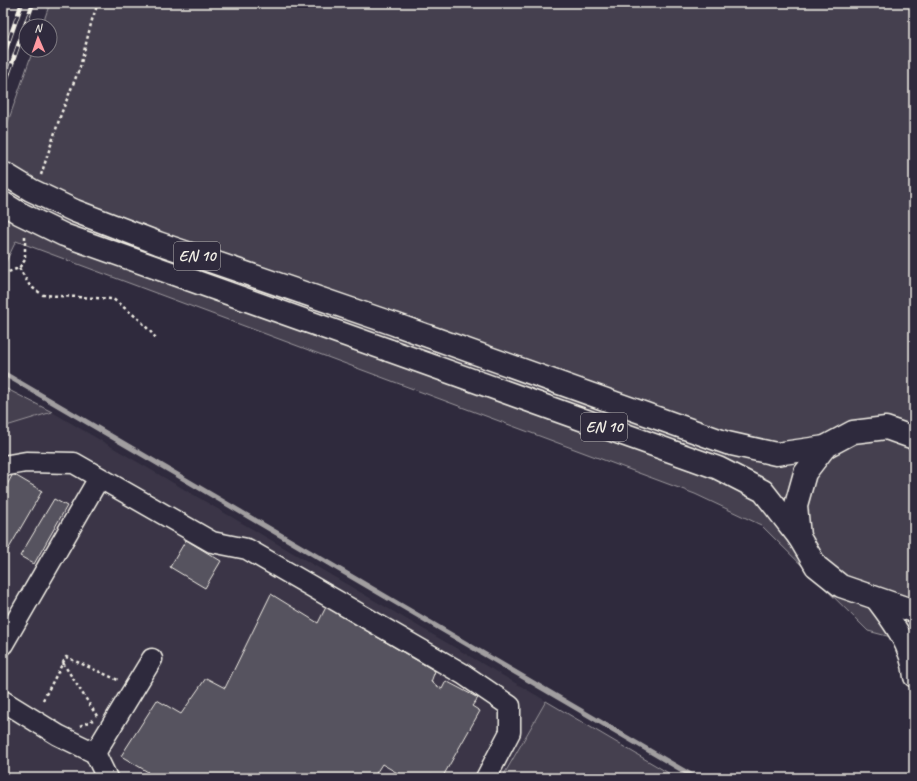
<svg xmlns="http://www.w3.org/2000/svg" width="917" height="781" viewBox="0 0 917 781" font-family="Caveat,sans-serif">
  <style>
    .built { fill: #3b3647 }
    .green { fill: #454050; stroke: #9c989c }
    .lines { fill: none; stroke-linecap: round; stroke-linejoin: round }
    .stream { stroke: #a19ea0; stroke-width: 5 }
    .building { fill: #56525f; stroke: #f4f1e8 }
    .minor-casing { stroke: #f4f1e8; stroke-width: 23 }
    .major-casing { stroke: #f4f1e8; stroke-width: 25 }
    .path { stroke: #f4f1e8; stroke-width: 2.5; stroke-dasharray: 3 3; stroke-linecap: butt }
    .minor { stroke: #2f2a3d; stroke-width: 20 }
    .major { stroke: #2f2a3d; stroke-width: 22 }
    .rail-casing { stroke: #f4f1e8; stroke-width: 4.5 }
    .rail { stroke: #2f2a3d; stroke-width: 3; stroke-dasharray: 9; stroke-linecap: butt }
    .major-bridge-casing { stroke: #f4f1e8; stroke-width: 25; stroke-linecap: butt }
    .major-bridge { stroke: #2f2a3d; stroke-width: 22 }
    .labels { text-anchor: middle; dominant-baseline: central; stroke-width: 3; stroke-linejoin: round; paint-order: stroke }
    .shield { fill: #2f2a3d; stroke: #b9b5b5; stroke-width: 1 }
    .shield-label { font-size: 16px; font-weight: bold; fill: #f4f1e8 }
  </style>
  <rect width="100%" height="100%" fill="#2f2a3d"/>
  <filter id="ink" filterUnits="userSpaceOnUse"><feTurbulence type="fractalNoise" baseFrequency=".025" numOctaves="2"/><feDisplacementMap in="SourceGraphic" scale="8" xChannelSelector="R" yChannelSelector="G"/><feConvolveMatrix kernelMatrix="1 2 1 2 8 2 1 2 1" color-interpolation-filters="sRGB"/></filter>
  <g filter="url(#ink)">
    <polygon class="built" points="52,412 546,701 501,778 3,778 3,427"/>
    <g class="green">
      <polygon points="50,3 914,3 914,643 868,631 761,525 695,494 16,241 3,268 3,136 33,50 50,50 50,26 42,26"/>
      <polygon points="3,387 52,412 3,427"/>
      <polygon points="546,701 677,778 502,778"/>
    </g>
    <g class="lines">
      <polyline class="stream" points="3,373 696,778"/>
    </g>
    <g class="building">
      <polygon points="13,474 42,491 8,550 3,546 3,492"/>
      <polygon points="54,499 67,506 34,564 20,556"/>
      <polygon points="186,540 221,561 205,588 170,567"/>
      <polygon points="271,594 318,623 326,607 435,671 431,682 442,689 446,681 478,698 472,706 480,711 442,778 438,778 431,775 429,778 406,778 382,764 373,778 145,778 148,772 121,756 157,700 181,714 206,678 225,688"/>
    </g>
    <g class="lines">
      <defs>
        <g id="minor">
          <polyline points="3,466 26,462 74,463 212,542 247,549 463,674 510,706 510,732 486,778"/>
          <path d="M874 597C893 622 911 645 914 677"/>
          <polyline points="3,644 99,478"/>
          <polyline points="3,701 58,735 95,753 107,778"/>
          <polyline points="95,753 152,659"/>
        </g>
        <g id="major">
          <polyline points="397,325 727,443 776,454 825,447 853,432 886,428 914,438"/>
          <polyline points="388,350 718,468 763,491 799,537 816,566 841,586 914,611"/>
          <polyline points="799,537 796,505 805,473 825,447"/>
        </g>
      </defs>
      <use href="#minor" class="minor-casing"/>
      <use href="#major" class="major-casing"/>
      <g class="path">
        <polyline points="41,175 61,114 80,67 92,20 98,3"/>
        <polyline points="19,268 30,286 43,295 113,299 140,320 156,338"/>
        <polyline points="3,274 19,268 25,260 25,236"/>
        <polyline points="63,663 97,716"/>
        <polyline points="43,700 66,657 118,680"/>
        <polyline points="80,726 93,720"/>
      </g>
      <use href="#minor" class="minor"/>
      <use href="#major" class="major"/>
      <defs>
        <g id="rail">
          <polyline points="3,57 22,3"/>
          <polyline points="3,89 33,3"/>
        </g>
      </defs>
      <use href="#rail" class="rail-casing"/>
      <use href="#rail" class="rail"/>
      <defs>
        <g id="major-bridge">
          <polyline points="3,173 31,190 75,211 158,243 397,325"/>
          <polyline points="3,203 19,213 64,235 388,350"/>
        </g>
      </defs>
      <use href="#major-bridge" class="major-bridge-casing"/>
      <use href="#major-bridge" class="major-bridge"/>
    </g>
  </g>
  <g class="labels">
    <g class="shield">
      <rect x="174" y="242" width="46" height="28" rx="3"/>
      <rect x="581" y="413" width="46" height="28" rx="3"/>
    </g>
    <g class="shield-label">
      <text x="197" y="256">EN 10</text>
      <text x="604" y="427">EN 10</text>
    </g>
  </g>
  <rect width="917" height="781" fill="none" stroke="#2f2a3d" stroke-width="16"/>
  <rect x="8" y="8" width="901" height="765" fill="none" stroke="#f4f1e8" stroke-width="1.5" filter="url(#ink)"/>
  <g transform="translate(38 38) rotate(358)"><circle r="19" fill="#2f2a3d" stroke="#7e7a81"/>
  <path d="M0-3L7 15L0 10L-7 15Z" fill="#ff9aa2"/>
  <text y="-6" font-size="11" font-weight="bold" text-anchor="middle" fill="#f4f1e8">N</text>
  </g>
</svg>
